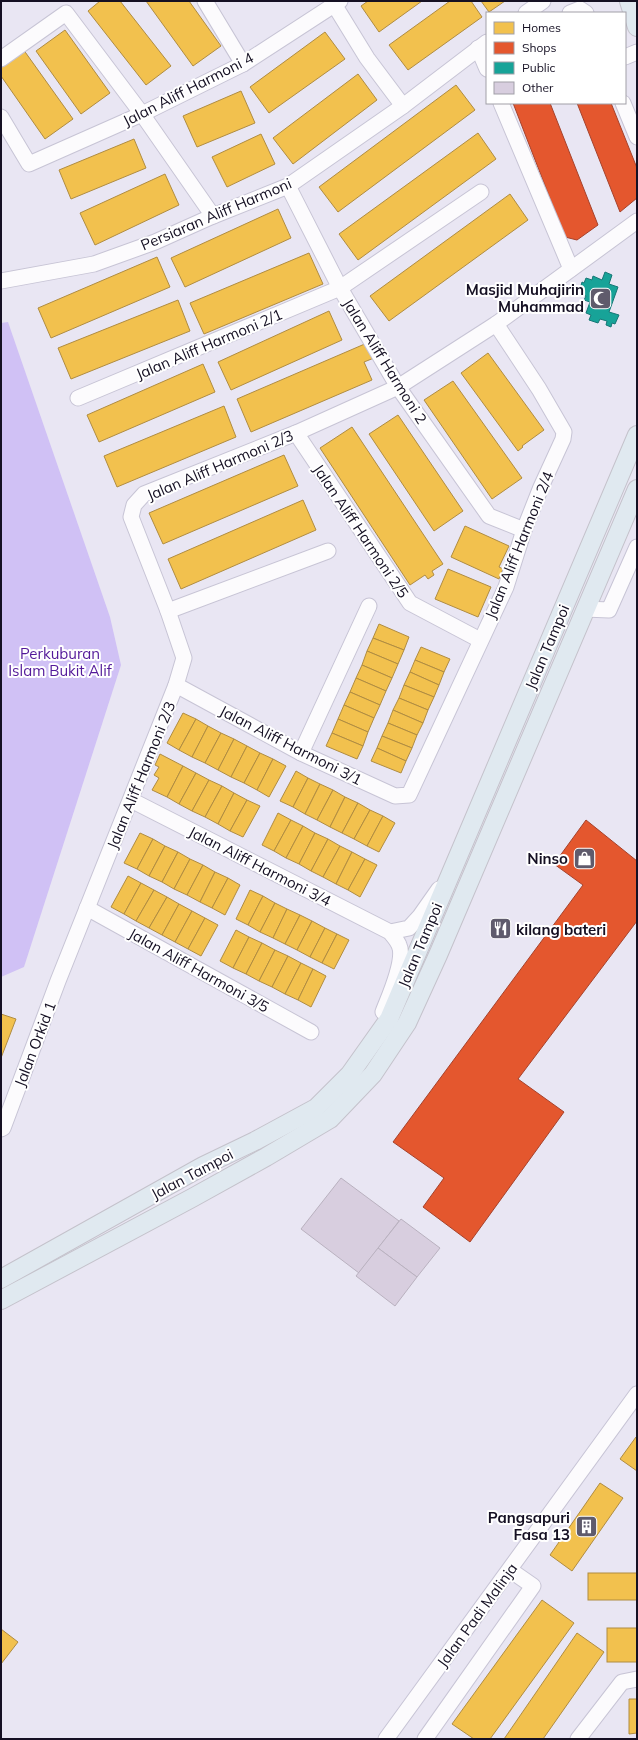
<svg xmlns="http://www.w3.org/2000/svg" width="638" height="1740" viewBox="0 0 638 1740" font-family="Mulish,sans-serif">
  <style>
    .green { fill: #d0c1f5 }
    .homes { fill: #f2c14e; stroke: #b08c41 }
    .shops { fill: #e4572e; stroke: #a6422b }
    .public { fill: #17a398; stroke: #167775 }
    .building { fill: #d8cedf; stroke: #b9b1bf }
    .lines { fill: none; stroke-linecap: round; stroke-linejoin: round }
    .minor-casing { stroke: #c7c4d5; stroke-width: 17 }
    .major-casing { stroke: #c4c2cb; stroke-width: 20 }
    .minor { stroke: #fcfbfd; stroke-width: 15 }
    .major { stroke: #e0e9f0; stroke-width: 18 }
    .labels { text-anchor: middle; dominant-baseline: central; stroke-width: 4; stroke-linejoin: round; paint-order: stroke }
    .street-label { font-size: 15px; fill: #151023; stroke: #fff }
    .poi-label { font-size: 15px; font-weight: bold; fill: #151023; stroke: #fff; text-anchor: end }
    .park-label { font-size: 15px; fill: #531999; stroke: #fff }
  </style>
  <rect width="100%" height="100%" fill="#e9e6f3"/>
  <polygon class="green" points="8,322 110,617 121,665 24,967 1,977 1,323"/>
  <g class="homes">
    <polygon points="100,1 120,1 171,66 146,85 88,11"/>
    <polygon points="146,1 189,1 221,46 193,66"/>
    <polygon points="368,1 422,1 379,32 361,6"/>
    <polygon points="450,1 471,1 482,17 408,70 389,45"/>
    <polygon points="481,1 505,1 489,12"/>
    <polygon points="65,30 110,93 81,114 36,51"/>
    <polygon points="325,32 345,59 269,113 250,87"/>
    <polygon points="23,49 73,119 45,139 1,76 1,65"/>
    <polygon points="358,74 377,100 293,164 273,138"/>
    <polygon points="456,85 475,110 338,212 319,187"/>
    <polygon points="241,91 255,123 197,147 183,116"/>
    <polygon points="478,133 496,159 358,260 339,234"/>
    <polygon points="261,134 275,164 227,187 212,157"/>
    <polygon points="134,139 146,168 71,199 59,170"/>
    <polygon points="165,174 179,205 95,245 80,213"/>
    <polygon points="510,194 528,220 389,321 370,296"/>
    <polygon points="278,209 291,238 185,287 171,258"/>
    <polygon points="309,253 323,284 204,334 190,303"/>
    <polygon points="157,257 170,287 51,338 38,308"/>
    <polygon points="178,300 190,331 71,379 58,348"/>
    <polygon points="329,311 342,340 231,390 218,362"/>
    <polygon points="367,343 374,358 364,362 372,380 251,432 237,399"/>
    <polygon points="488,353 544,430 522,446 523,447 518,451 461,373"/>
    <polygon points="203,364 215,392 99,442 87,415"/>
    <polygon points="453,381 522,478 492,499 424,400"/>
    <polygon points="224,406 236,437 117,487 104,456"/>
    <polygon points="398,415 463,511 434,531 369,434"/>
    <polygon points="352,427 443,564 432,571 434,575 428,579 425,575 410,585 320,448"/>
    <polygon points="284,455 298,486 163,544 149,513"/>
    <polygon points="303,500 316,530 181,589 168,559"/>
    <polygon points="465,526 509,546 499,567 503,569 499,579 451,557"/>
    <polygon points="448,569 491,587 478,617 435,599"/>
    <polygon points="379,624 409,637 404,650 373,638"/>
    <polygon points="373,638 404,650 398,664 367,651"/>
    <polygon points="421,647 450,659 444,672 415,660"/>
    <polygon points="367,651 398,664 392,678 362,665"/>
    <polygon points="415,660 444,672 439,685 410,672"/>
    <polygon points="362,665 392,678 386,691 356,678"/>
    <polygon points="410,672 439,685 434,697 404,685"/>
    <polygon points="356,678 386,691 380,705 350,692"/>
    <polygon points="404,685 434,697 428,710 399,698"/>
    <polygon points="350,692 380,705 374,718 344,705"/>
    <polygon points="399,698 428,710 423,723 393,710"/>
    <polygon points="344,705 374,718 368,732 338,719"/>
    <polygon points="393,710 423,723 417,735 388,723"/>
    <polygon points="183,713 196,719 179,750 167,743"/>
    <polygon points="196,719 208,726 192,757 179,750"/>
    <polygon points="338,719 368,732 363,746 332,733"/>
    <polygon points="388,723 417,735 412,748 382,736"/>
    <polygon points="208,726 221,733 205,763 192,757"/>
    <polygon points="221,733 234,739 218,770 205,763"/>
    <polygon points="332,733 363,746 357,759 326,746"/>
    <polygon points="382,736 412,748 406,761 377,748"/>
    <polygon points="234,739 247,746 231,777 218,770"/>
    <polygon points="247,746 260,753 244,783 231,777"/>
    <polygon points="377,748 406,761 401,773 371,761"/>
    <polygon points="260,753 273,759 257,790 244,783"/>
    <polygon points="160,754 183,766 167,797 152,790 159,778 154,775 159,767 155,765"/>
    <polygon points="273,759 286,766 269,797 257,790"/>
    <polygon points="183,766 196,773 179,804 167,797"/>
    <polygon points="296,771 308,778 293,807 280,801"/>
    <polygon points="196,773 209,780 192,811 179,804"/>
    <polygon points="308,778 320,784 305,814 293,807"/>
    <polygon points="209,780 222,786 205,817 192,811"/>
    <polygon points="320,784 333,790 317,820 305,814"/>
    <polygon points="222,786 234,793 218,824 205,817"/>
    <polygon points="333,790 345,797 330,827 317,820"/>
    <polygon points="234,793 247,800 230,831 218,824"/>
    <polygon points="345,797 358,803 342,833 330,827"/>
    <polygon points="247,800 260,806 243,837 230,831"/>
    <polygon points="358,803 370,810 354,839 342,833"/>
    <polygon points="370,810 383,816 367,846 354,839"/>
    <polygon points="278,813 291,820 274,851 262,845"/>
    <polygon points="383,816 395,823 379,852 367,846"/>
    <polygon points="291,820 303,826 286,858 274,851"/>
    <polygon points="303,826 315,833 299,864 286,858"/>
    <polygon points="140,833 153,839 137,869 124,863"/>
    <polygon points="315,833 328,839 311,871 299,864"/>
    <polygon points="153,839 165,846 149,876 137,869"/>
    <polygon points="328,839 340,846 323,877 311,871"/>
    <polygon points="165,846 178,852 162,882 149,876"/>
    <polygon points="340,846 352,852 336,884 323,877"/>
    <polygon points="178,852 190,859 174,889 162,882"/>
    <polygon points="352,852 365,859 348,890 336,884"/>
    <polygon points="190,859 203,865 187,895 174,889"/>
    <polygon points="365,859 377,865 360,897 348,890"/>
    <polygon points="203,865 215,872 200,902 187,895"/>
    <polygon points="215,872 228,878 212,908 200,902"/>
    <polygon points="128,876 141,883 124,914 111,907"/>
    <polygon points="228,878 240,885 225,915 212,908"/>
    <polygon points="141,883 154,890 136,921 124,914"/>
    <polygon points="154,890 167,897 149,928 136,921"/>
    <polygon points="250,890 263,896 248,925 236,919"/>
    <polygon points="263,896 275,903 260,932 248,925"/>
    <polygon points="167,897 179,904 162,935 149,928"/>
    <polygon points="275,903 287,909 273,938 260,932"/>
    <polygon points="179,904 192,911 175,942 162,935"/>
    <polygon points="287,909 300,915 285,944 273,938"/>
    <polygon points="192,911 205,918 188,949 175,942"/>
    <polygon points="300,915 312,921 297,950 285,944"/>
    <polygon points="205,918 218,925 201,956 188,949"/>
    <polygon points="312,921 325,928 310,957 297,950"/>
    <polygon points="325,928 337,934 322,963 310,957"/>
    <polygon points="236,930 249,937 233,968 220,961"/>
    <polygon points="337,934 349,940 334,969 322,963"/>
    <polygon points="249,937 262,943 246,974 233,968"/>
    <polygon points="262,943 275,950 259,981 246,974"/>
    <polygon points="275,950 288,956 272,987 259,981"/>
    <polygon points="288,956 301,963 285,994 272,987"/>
    <polygon points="301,963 313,969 298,1000 285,994"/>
    <polygon points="313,969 326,976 311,1007 298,1000"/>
    <polygon points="1,1014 16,1019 1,1058"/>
    <polygon points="636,1437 637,1438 637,1471 620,1459"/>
    <polygon points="600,1483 623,1498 572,1571 550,1555"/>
    <rect x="588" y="1573" width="49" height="27"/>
    <polygon points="542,1600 574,1623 490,1739 474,1739 452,1724"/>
    <rect x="607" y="1628" width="30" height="34"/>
    <polygon points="1,1629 18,1642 1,1664"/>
    <polygon points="577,1633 604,1652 543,1739 504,1739"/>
    <polygon points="629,1699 637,1699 637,1733 629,1734"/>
  </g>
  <g class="shops">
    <polygon points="513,103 550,103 598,225 577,240 565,237"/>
    <polygon points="577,103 611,103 637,168 637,198 620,212"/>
    <polygon points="586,820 637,861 637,921 518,1079 564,1112 470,1242 423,1207 444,1178 393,1142 583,885 554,864"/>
  </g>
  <polygon class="public" points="605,272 612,275 609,284 618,287 609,312 619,315 615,324 612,323 611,327 606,325 607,321 600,319 598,323 589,320 591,315 586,313 590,302 584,300 586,296 580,295 582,290 580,289 582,282 584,283 586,278 592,280 593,276 602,280"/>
  <g class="building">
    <polygon points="341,1178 399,1221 359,1273 301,1229"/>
    <polygon points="401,1219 440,1248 417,1277 378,1248"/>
    <polygon points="378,1248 417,1277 395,1306 356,1276"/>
  </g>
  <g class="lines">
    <defs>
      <g id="minor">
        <polyline points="205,1 243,64"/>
        <polyline points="332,1 367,58 403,106"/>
        <polyline points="526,13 543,1"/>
        <polyline points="570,13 580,9 586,13"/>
        <polyline points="478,48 487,69"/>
        <polyline points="625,57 637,52"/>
        <polyline points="1,59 66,13 142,114 213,216"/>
        <polyline points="501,103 571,269"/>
        <polyline points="623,103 637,137"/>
        <polyline points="1,117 29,164 142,114 243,64 340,1"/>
        <polyline points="288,186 340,288 398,387 489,516 524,530"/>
        <polyline points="1,281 94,264 155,242 213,216 288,186 403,106 487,42"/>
        <polyline points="78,398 340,288 481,192"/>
        <polyline points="296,433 410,603 480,640"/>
        <polyline points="585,609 609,610 637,547"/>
        <polyline points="168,611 328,551"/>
        <polyline points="176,685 301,753 395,796 409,795 506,587 524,530 541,487 563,439 564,432 539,389 496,324"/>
        <polyline points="301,753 369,606"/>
        <path d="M131 800 390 932C393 936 397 940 399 945 406 960 389 996 383 1012"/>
        <polyline points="87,908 311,1032"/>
        <polyline points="390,932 409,928 420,916 439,889"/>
        <polyline points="1,1129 3,1128 58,981 176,685 184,658 168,611 131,517 134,505 144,494 296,433 398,387 496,324 637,221"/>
        <polyline points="386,1739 637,1394"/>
        <polyline points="425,1739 533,1586 510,1570"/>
        <polyline points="578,1739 622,1682 637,1679"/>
      </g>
      <g id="major">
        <polyline points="629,1 637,27"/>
        <polyline points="1,1279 203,1166 255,1141 316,1108 350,1074 389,1019 637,435"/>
        <polyline points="1,1300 192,1198 266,1157 330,1119 373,1074 407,1023 438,955 637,489"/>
      </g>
    </defs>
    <use href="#minor" class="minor-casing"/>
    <use href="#major" class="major-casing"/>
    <use href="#minor" class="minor"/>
    <use href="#major" class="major"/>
  </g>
  <defs>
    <symbol id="mosque-square" viewBox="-11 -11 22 22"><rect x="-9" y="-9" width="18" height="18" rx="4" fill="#5f5b6c" stroke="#fff"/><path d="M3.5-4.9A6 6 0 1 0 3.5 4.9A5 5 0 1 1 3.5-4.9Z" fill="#fff"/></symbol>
    <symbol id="shop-square" viewBox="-11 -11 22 22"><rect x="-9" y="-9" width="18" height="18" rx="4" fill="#5f5b6c" stroke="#fff"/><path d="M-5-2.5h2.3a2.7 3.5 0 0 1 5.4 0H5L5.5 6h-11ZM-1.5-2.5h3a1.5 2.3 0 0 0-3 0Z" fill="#fff"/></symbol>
    <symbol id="restaurant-square" viewBox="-11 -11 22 22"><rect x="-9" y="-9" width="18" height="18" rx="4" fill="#5f5b6c" stroke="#fff"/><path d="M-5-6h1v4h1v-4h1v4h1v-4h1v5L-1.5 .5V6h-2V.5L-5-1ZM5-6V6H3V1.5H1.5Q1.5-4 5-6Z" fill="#fff"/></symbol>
    <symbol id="building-square" viewBox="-11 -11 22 22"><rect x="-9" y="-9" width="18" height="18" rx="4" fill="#5f5b6c" stroke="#fff"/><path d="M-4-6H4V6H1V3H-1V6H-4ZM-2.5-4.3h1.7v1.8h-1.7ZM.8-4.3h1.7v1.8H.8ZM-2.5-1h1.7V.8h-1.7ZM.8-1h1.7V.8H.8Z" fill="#fff"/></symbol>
  </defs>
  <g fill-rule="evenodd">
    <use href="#mosque-square" x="588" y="286" width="25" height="25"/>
    <use href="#shop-square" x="572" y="846" width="25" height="25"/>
    <use href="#restaurant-square" x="488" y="916" width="25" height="25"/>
    <use href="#building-square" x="574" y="1514" width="25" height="25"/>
  </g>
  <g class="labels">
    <g class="street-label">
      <text transform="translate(188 89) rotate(-27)">Jalan Aliff Harmoni 4</text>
      <text transform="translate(216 214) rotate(-23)">Persiaran Aliff Harmoni</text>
      <text transform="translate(209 344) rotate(-23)">Jalan Aliff Harmoni 2/1</text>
      <text transform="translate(385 361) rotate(58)">Jalan Aliff Harmoni 2</text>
      <text transform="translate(220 465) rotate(-23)">Jalan Aliff Harmoni 2/3</text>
      <text transform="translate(361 531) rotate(56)">Jalan Aliff Harmoni 2/5</text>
      <text transform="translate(519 545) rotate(-68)">Jalan Aliff Harmoni 2/4</text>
      <text transform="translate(547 647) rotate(-67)">Jalan Tampoi</text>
      <text transform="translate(291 745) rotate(27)">Jalan Aliff Harmoni 3/1</text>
      <text transform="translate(141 775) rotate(-68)">Jalan Aliff Harmoni 2/3</text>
      <text transform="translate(260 866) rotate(27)">Jalan Aliff Harmoni 3/4</text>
      <text transform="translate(420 945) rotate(-67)">Jalan Tampoi</text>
      <text transform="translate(199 970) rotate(29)">Jalan Aliff Harmoni 3/5</text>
      <text transform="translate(35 1044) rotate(-69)">Jalan Orkid 1</text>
      <text transform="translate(192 1174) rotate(-28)">Jalan Tampoi</text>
      <text transform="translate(477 1615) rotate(-54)">Jalan Padi Malinja</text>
    </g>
    <g class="poi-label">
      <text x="584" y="289">Masjid Muhajirin<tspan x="584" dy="17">Muhammad</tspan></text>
      <text x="568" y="858">Ninso</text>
      <text x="516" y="929" text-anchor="start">kilang bateri</text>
      <text x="570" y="1517">Pangsapuri<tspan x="570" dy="17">Fasa 13</tspan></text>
    </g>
    <g class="park-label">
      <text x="60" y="653">Perkuburan<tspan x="60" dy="17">Islam Bukit Alif</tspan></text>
    </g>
  </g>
  <rect width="638" height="1740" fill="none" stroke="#151023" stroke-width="4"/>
  <rect x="486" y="12" width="140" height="92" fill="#ffffff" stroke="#a19fa7"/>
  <rect x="494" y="22" width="20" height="12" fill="#f2c14e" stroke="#a19fa7"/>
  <text x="522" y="32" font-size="12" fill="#151023">Homes</text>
  <rect x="494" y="42" width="20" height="12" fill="#e4572e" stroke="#a19fa7"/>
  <text x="522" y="52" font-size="12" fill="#151023">Shops</text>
  <rect x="494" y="62" width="20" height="12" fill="#17a398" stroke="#a19fa7"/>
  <text x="522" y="72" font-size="12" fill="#151023">Public</text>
  <rect x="494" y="82" width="20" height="12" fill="#d8cedf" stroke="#a19fa7"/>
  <text x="522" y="92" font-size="12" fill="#151023">Other</text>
</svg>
